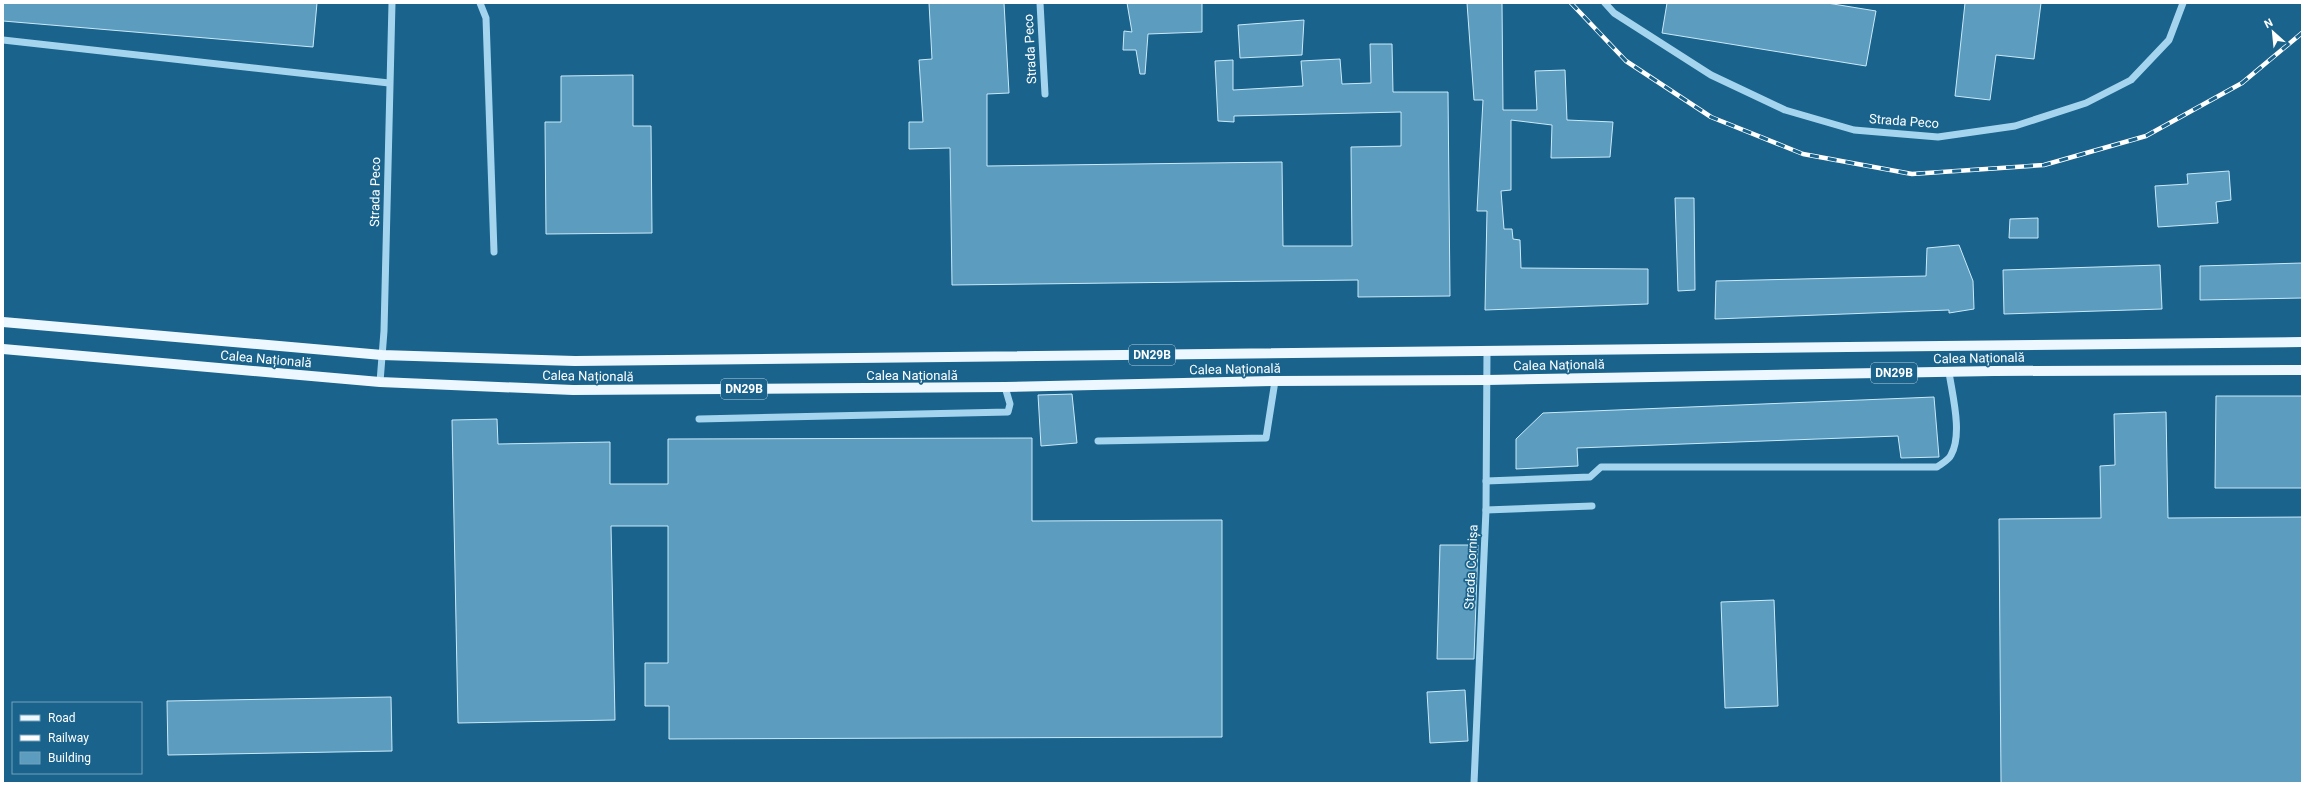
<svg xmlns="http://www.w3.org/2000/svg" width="2305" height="786" viewBox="0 0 2305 786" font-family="Roboto,sans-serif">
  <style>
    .building { fill: #5c9cbe; stroke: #cbeafa }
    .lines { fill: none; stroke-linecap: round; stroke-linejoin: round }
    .minor { stroke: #a5d5ee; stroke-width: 7 }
    .major { stroke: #ecf7ff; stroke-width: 10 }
    .rail-casing { stroke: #fff; stroke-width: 4.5 }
    .rail { stroke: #19638c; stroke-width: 3; stroke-dasharray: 9; stroke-linecap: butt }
    .labels { text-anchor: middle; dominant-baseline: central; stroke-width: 3.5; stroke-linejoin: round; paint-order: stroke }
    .shield { fill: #19638c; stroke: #bad0dc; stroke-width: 1 }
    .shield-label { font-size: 12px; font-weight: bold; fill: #fff }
    .street-label { font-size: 13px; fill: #fff; stroke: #19638c }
  </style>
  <rect width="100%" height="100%" fill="#19638c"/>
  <g class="building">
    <polygon points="3,3 317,3 313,47 3,21"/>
    <polygon points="929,3 1004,3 1009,93 987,94 987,166 1282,162 1283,246 1352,246 1351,147 1401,146 1401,112 1234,116 1234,122 1218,121 1215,61 1233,60 1233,90 1303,86 1301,61 1340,59 1342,84 1371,83 1370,44 1392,44 1393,92 1448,92 1450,296 1358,297 1358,280 952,285 950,148 909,149 909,122 923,122 919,60 932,59"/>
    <polygon points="1127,3 1202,3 1202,32 1148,34 1145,74 1140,74 1136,50 1123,50 1124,31 1132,32"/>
    <polygon points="1467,3 1502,3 1503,110 1537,110 1535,71 1565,70 1567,120 1613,122 1610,157 1551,158 1552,125 1511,120 1511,190 1501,191 1504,229 1512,229 1513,239 1520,240 1521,268 1648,269 1648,304 1485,310 1487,211 1477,211 1483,100 1474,100"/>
    <polygon points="1667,3 1827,3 1876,11 1866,66 1662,33"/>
    <polygon points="1965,3 2041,3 2034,59 1996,55 1990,100 1955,96"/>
    <polygon points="1304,20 1302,55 1240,58 1238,25"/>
    <polygon points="633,75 633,126 651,126 652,233 546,234 545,122 561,122 561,76"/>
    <polygon points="2229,171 2231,200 2216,202 2218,223 2158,227 2155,186 2188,184 2187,174"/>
    <polygon points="1675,198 1694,198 1695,290 1678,291"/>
    <polygon points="2038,218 2038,238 2009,238 2010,219"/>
    <polygon points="1959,245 1973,281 1974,309 1949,313 1949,310 1715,319 1716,281 1926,276 1927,248"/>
    <polygon points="2302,263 2302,298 2200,300 2200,266"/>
    <polygon points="2160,265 2162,309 2004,314 2003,270"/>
    <polygon points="1072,394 1077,443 1041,446 1038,395"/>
    <polygon points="2216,396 2302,396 2302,488 2215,488"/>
    <polygon points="1934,397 1939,457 1901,458 1898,436 1577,448 1578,466 1516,469 1516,439 1543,413"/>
    <polygon points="2166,412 2168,518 2302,517 2302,783 2001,783 1999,519 2101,518 2100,466 2115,465 2114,414"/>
    <polygon points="497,419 498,444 610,442 610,484 668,484 668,439 1032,438 1032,521 1222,520 1222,737 669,739 669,706 645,706 645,663 668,663 668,526 611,526 615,720 458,723 452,420"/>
    <polygon points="1440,545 1478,545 1474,659 1437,659"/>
    <polygon points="1774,600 1778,706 1725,708 1721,602"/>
    <polygon points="1465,690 1468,741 1430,743 1427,692"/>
    <polygon points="391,697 392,751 168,755 167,701"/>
  </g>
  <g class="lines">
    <g class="minor">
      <polyline points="480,3 486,18 494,252"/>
      <polyline points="1040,3 1045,94"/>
      <polyline points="1605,3 1614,13 1711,75 1785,110 1854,130 1938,137 2015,126 2086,103 2131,80 2169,40 2183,3"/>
      <polyline points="3,40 389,83"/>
      <polyline points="380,382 384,331 392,3"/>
      <polyline points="699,419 1008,412 1010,404 1005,387"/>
      <polyline points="1098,441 1266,438 1275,381"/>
      <path d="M1486 481 1590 477 1601 467H1937C1941 464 1949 460 1951 455 1963 434 1952 394 1949 372"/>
      <polyline points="1486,510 1592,506"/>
      <polyline points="1474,783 1486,510 1487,351"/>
    </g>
    <g class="major">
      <polyline points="3,322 382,355 575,361 2302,342"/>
      <polyline points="3,349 380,382 573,390 1005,387 1275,381 1487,380 1994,371 2302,370"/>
    </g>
    <defs>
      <polyline id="rail" points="1571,3 1626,61 1711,117 1803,154 1912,174 2044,165 2146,136 2242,83 2302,33"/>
    </defs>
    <use href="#rail" class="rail-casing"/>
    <use href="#rail" class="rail"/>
  </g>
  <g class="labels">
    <g class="shield">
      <rect x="1129" y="345" width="46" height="20" rx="3"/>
      <rect x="1871" y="363" width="46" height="20" rx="3"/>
      <rect x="721" y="379" width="46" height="20" rx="3"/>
    </g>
    <g class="shield-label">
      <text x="1152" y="355">DN29B</text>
      <text x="1894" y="373">DN29B</text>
      <text x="744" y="389">DN29B</text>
    </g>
    <g class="street-label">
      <text transform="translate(1030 49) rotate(-93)">Strada Peco</text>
      <text transform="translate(1904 121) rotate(4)">Strada Peco</text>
      <text transform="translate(375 192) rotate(-89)">Strada Peco</text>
      <text transform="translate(1979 358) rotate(-1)">Calea Națională</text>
      <text transform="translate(266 359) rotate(5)">Calea Națională</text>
      <text transform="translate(1559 365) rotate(-1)">Calea Națională</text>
      <text transform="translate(1235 369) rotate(-1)">Calea Națională</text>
      <text x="912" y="375">Calea Națională</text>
      <text transform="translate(588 376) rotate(1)">Calea Națională</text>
      <text transform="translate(1471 567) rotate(-87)">Strada Cornișa</text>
    </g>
  </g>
  <rect width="2305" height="786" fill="none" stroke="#ffffff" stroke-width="8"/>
  <rect x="12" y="702" width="130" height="72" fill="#19638c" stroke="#75a1ba"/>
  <rect x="20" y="715" width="20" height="6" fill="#ecf7ff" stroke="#75a1ba"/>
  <text x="48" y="722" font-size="12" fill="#ffffff">Road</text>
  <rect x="20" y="735" width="20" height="6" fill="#ffffff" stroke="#75a1ba"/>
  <text x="48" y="742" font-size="12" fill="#ffffff">Railway</text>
  <rect x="20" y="752" width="20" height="12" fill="#5c9cbe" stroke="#75a1ba"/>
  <text x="48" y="762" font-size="12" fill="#ffffff">Building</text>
  <g transform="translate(2273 32) rotate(333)" stroke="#19638c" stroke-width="3" paint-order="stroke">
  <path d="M0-3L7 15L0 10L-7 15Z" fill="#ffffff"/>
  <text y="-6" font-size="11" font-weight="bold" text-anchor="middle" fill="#ffffff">N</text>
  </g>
</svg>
